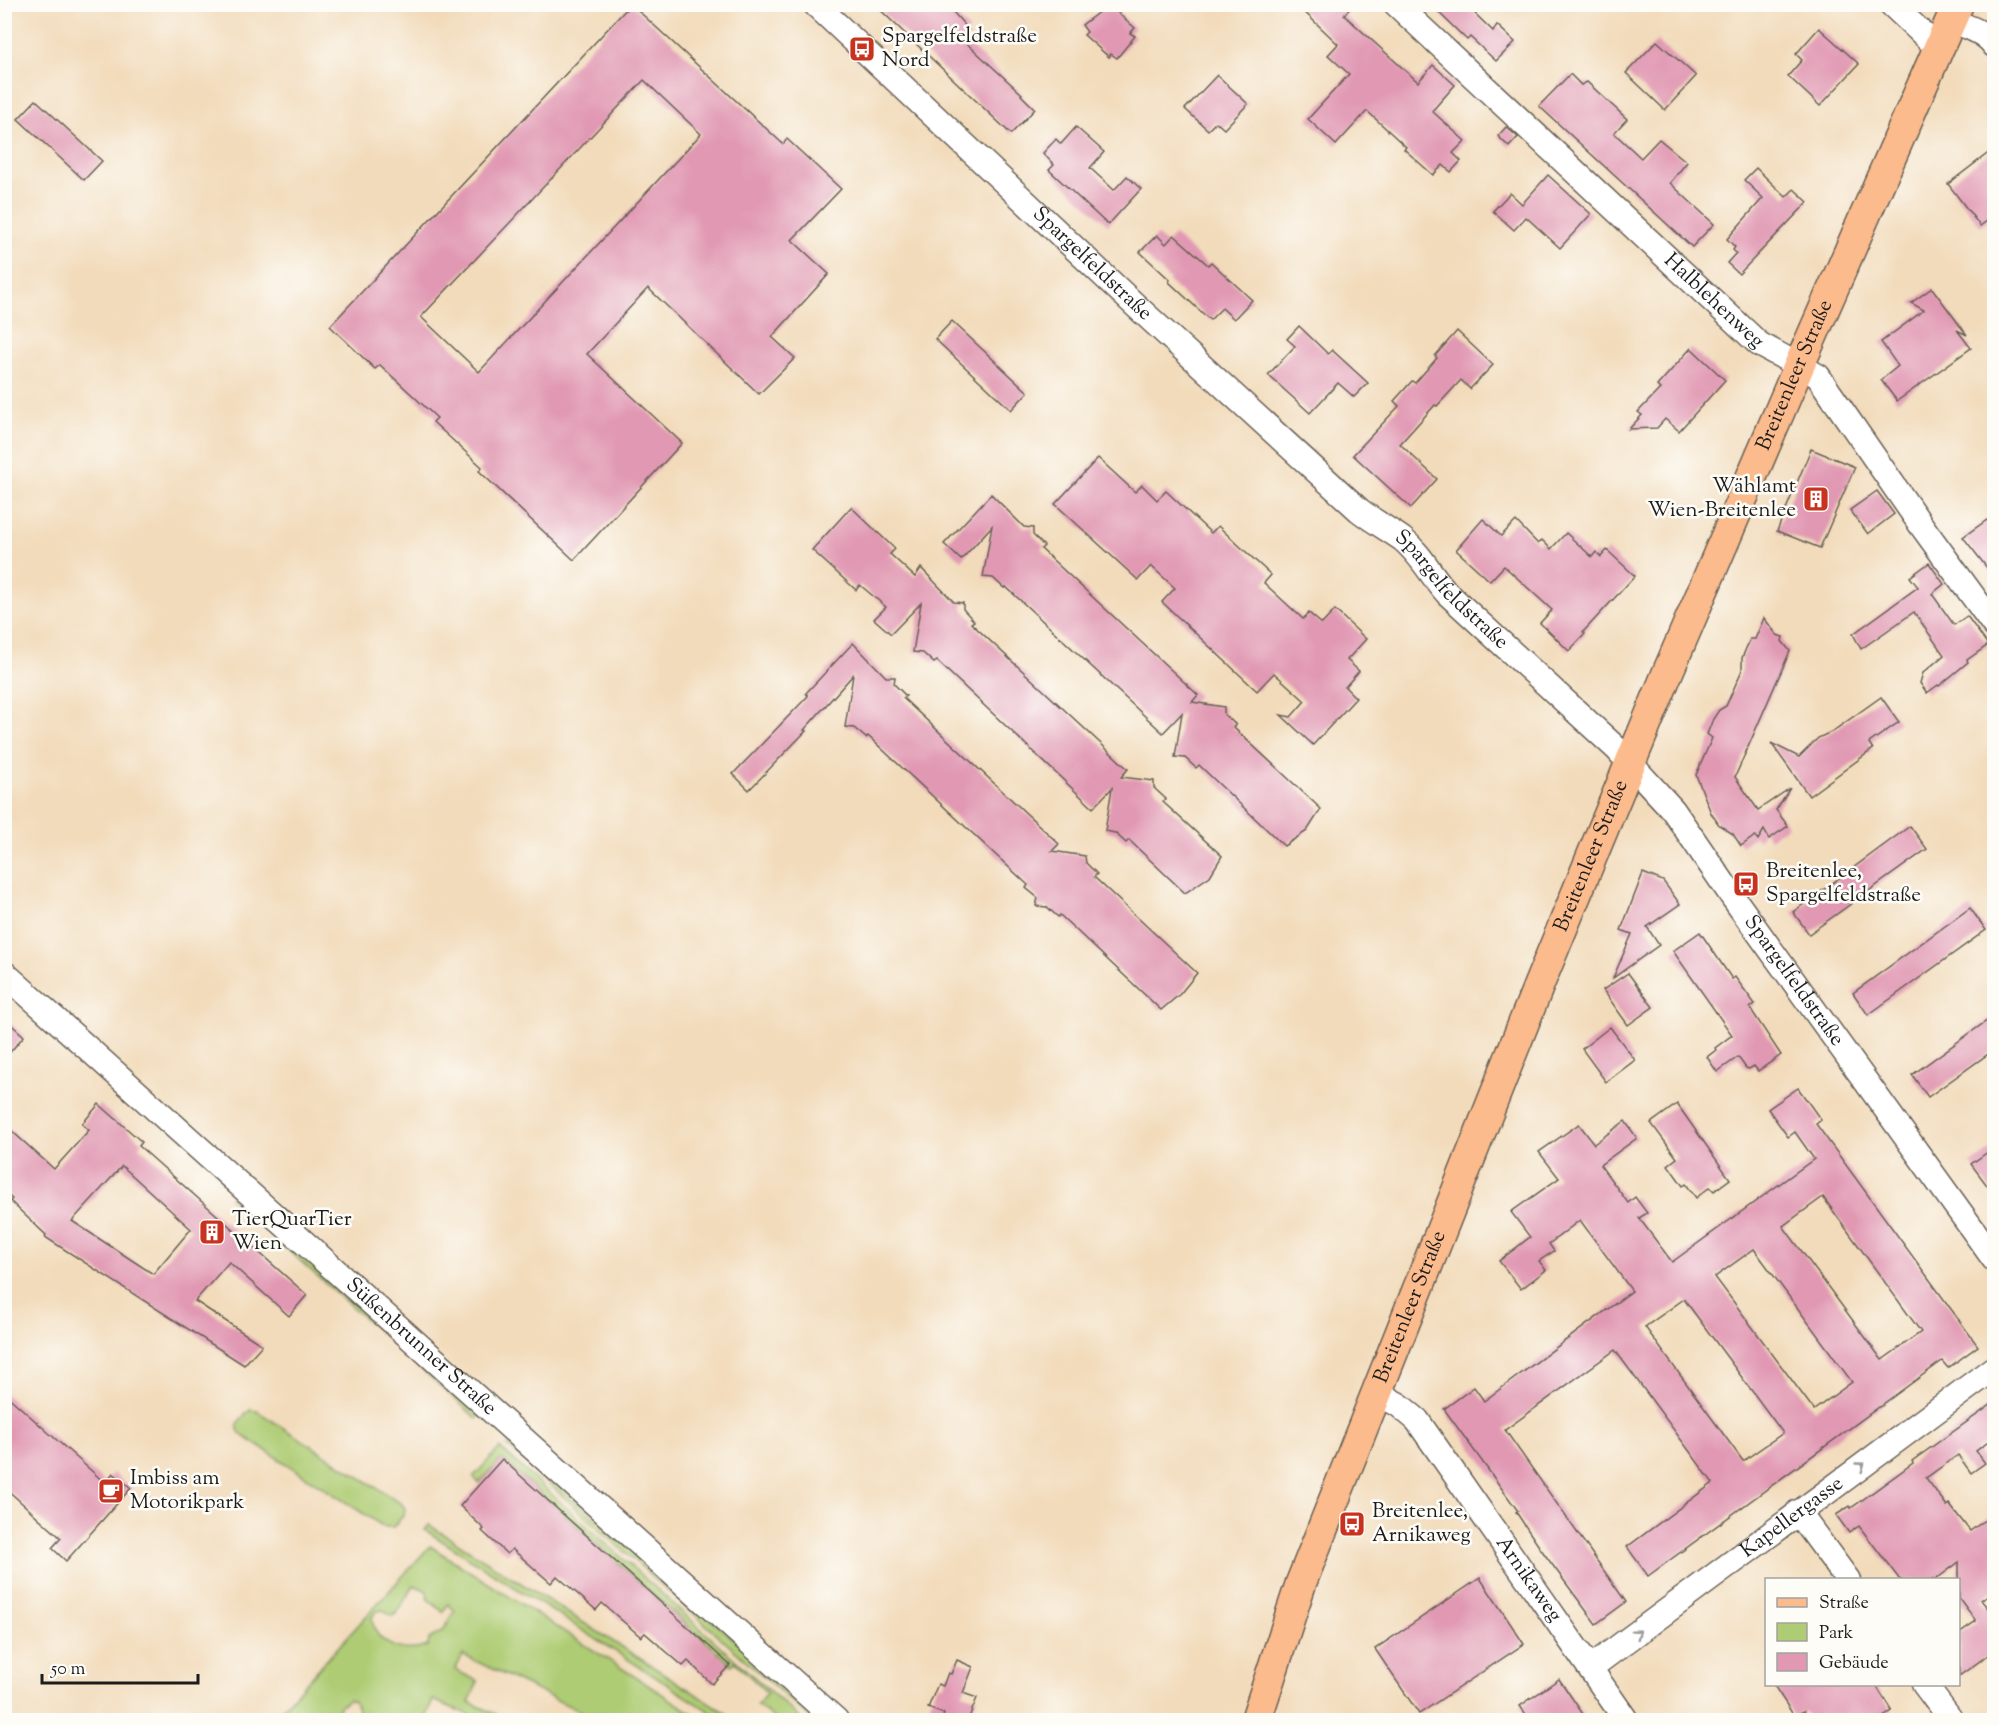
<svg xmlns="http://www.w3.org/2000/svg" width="1999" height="1725" viewBox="0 0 1999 1725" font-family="'Sorts Mill Goudy',serif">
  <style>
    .green { fill: #aecc73; stroke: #657448; stroke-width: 1.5; fill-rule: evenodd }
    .building { fill: #e199b3; fill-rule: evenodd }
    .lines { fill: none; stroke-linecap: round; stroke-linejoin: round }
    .minor-casing { stroke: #675f54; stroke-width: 27 }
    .major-casing { stroke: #675f54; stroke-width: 33 }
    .minor { stroke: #fff; stroke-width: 24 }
    .major { stroke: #fbbb8c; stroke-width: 30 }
    .oneway { stroke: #999 }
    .labels { text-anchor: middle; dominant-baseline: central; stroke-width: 5; stroke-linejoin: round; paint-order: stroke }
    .poi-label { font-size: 21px; fill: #1c1c1c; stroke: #fdfcf7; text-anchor: start }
    .street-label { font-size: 21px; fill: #1c1c1c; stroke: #fdfcf7 }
  </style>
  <rect width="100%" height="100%" fill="#fdfcf7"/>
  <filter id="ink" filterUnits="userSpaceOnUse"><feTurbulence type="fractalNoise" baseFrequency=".0167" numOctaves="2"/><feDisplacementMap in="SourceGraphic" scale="12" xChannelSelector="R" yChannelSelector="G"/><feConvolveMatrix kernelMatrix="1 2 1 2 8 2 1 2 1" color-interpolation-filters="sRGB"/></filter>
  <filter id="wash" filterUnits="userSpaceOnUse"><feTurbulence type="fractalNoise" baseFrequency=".008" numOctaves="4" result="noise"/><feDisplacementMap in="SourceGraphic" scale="24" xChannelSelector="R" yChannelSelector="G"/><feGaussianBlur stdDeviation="1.35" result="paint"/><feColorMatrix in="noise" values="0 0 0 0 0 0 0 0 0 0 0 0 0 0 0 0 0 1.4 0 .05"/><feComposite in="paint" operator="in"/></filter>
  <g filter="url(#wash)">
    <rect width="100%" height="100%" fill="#f2dbbb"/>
    <g class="green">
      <polygon points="237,1190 481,1414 477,1419 230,1198"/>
      <path d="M250 1410 257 1411 402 1504 405 1509 404 1515 393 1527H384L240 1434C233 1423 243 1417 250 1410Z"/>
      <polygon points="507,1446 513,1446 826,1720 812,1720"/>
      <polygon points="500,1448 802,1720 776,1720 757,1705 767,1693 735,1662 732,1665 502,1459 479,1483 473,1477"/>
      <polygon points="429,1525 737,1720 723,1720 425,1530"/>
      <path d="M430 1546 703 1720H586L588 1715 463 1655 455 1670 478 1681 469 1702 509 1720H482L433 1700 426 1718 431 1720H361L354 1701 349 1699 341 1705 333 1720H272ZM414 1585 427 1591 428 1599 443 1612 448 1604 455 1611 443 1631 429 1639 428 1646C404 1655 374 1645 372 1617L377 1611 383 1610 392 1616 396 1614Z"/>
    </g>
    <g id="blocks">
      <g class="building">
        <path d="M631 4 783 144 787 139 841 189 792 240 829 274 772 337 795 358 759 394 648 288 587 354 682 443 574 560 479 471 482 467 433 422 437 418 380 365 375 369 330 326ZM644 80 701 134 479 372 421 317Z"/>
        <polygon points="874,4 946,4 969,30 962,39 1022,94 1021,95 1035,109 1011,134"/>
        <polygon points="1296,4 1354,4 1344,15 1418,82 1433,65 1455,85 1432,111 1465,141 1453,153 1461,161 1451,172 1443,165 1433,175 1404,149 1406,147 1367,111 1336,145 1308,119 1349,74 1328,55 1338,44"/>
        <polygon points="1430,4 1465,4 1493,31 1497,25 1515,42 1496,61 1470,37 1467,40"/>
        <polygon points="1110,6 1135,28 1130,33 1135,36 1117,58 1111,54 1109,57 1084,35 1087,32 1082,25 1104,8 1106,11"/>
        <polygon points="1819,28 1859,64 1820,106 1788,76 1802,60 1796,54"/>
        <polygon points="1657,41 1696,76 1665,110 1626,73"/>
        <polygon points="1570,74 1581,85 1587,82 1627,119 1614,133 1641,158 1659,139 1687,162 1670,183 1714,224 1692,247 1539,106"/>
        <polygon points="1217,75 1248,104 1224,129 1216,122 1208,130 1185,109"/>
        <polygon points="36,100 102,161 84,180 18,119"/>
        <polygon points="1076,127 1104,152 1090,168 1114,190 1127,176 1141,189 1108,225 1049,170 1054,165 1043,153 1056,139 1061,144"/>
        <polygon points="1506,127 1518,137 1509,147 1498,136"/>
        <polygon points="1995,148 1995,215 1980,226 1948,184"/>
        <polygon points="1756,168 1786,197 1794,189 1808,202 1739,274 1727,263 1736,253 1733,250 1735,247 1727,239 1763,198 1744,180"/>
        <polygon points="1548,175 1591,214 1560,248 1526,217 1514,230 1493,211 1510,193 1522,204"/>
        <polygon points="1157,235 1166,244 1174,235 1208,265 1211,262 1252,300 1234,319 1222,308 1210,320 1169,282 1170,280 1140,252"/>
        <polygon points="1932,288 1967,335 1957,330 1971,348 1897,401 1881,380 1898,366 1881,342 1924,310 1911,303"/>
        <polygon points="952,321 1028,392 1011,410 935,339"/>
        <polygon points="1299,326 1328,354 1332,350 1368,383 1354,397 1338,383 1310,413 1268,375 1295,346 1287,339"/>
        <polygon points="1457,331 1493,365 1470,389 1461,380 1437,406 1435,405 1400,444 1437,479 1411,508 1353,455 1399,406 1394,401 1412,381 1415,383 1437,358 1435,356"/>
        <polygon points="1691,348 1725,380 1679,431 1665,419 1657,428 1629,429 1642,415 1638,412 1660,389 1657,386"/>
        <polygon points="1811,449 1855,467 1820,548 1777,531"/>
        <polygon points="1098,458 1135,492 1142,485 1157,500 1166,491 1211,533 1218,526 1271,575 1264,583 1303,619 1309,613 1322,624 1335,610 1366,639 1347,660 1359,671 1345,687 1356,698 1313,745 1281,715 1291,717 1305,701 1274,673 1257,691 1162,602 1175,588 1151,566 1138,580 1055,504"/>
        <polygon points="1877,491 1894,514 1868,534 1850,510"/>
        <polygon points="991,494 1024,527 1033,528 1033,535 1044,546 1041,549 1198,695 1192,702 1224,707 1224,714 1236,725 1233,727 1321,809 1307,831 1284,846 1199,765 1196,768 1185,758 1175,757 1182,713 1163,733 1006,587 1004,588 993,578 983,577 992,526 961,560 944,544"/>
        <polygon points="851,507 895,549 890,554 915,577 921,568 954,602 963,603 963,609 974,621 971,623 1128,769 1121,777 1154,781 1154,788 1166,799 1163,802 1222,856 1210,876 1185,893 1129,840 1126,843 1115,833 1105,831 1112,788 1093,808 937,661 934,663 923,653 913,652 921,603 891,634 874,619 886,607 860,585 856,590 812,550"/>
        <polygon points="1483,519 1501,536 1516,521 1538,544 1542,540 1551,549 1566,533 1592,557 1596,552 1601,557 1607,550 1635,576 1583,632 1585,634 1569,651 1540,623 1552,610 1504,566 1490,581 1456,550"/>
        <polygon points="1987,520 1995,528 1995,578 1963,537"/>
        <polygon points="1929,563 1944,584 1932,594 1954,625 1967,616 1988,645 1967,660 1968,662 1939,686 1938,685 1927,693 1920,683 1923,673 1944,655 1914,612 1861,649 1853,634 1918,587 1910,577"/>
        <polygon points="1764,618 1777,635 1783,637 1782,641 1790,651 1735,777 1758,810 1790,788 1776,810 1788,826 1769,839 1764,830 1758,840 1755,836 1741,846 1733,834 1719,825 1711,813 1696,775 1712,738 1707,734 1713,719 1719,710 1726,706 1742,670 1742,658 1750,639 1755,639"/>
        <polygon points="853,643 886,677 895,677 894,684 906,696 903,698 1059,844 1052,851 1085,856 1086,863 1097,874 1094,877 1197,973 1180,994 1161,1010 1060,915 1058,917 1047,907 1036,906 1038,898 1026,888 1028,885 868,736 866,738 854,728 845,727 853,675 804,730 806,731 749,790 733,774 808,696 806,693"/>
        <polygon points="1881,697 1899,722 1869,743 1873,749 1809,796 1771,743 1799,757 1818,738 1833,731"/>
        <polygon points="1910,826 1927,849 1809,934 1793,912"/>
        <polygon points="1643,873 1663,881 1680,904 1647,927 1659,945 1613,978 1632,934 1621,930"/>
        <polygon points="1970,908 1986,930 1868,1015 1853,993"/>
        <polygon points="1700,932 1732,979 1735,977 1755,1004 1750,1008 1781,1055 1758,1071 1754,1066 1749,1069 1746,1068 1738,1057 1717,1072 1707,1057 1716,1050 1715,1048 1732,1035 1673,951"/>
        <polygon points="1628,973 1653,1007 1628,1025 1603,990"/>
        <polygon points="1995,1015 1995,1049 1928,1097 1912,1075"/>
        <polygon points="4,1018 24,1036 4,1059"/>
        <polygon points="1610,1027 1635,1060 1606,1082 1582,1049"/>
        <path d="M1798 1088 1821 1120 1816 1124 1978 1346 1948 1368 1942 1361 1648 1576 1627 1547 1713 1483 1615 1350 1505 1430 1626 1602 1596 1624 1540 1548 1516 1512 1518 1511 1444 1409 1474 1387 1484 1401 1632 1291 1580 1220 1549 1244 1554 1251 1539 1261 1546 1270 1521 1289 1499 1261 1530 1237 1511 1212 1559 1178 1539 1152 1579 1124 1594 1144 1625 1121 1637 1138 1600 1165 1628 1203 1635 1197 1647 1213 1639 1218 1672 1262 1814 1159 1795 1132 1788 1137 1768 1109ZM1823 1197 1921 1332 1882 1360 1783 1226ZM1754 1249 1852 1382 1814 1410 1715 1277ZM1684 1299 1783 1433 1743 1461 1645 1327Z"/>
        <path d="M99 1104 142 1142 139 1146 307 1295 289 1316 229 1262 195 1301 262 1345 244 1365 45 1237 46 1235 10 1201 12 1199 4 1192V1124L54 1169 89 1130 82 1124ZM122 1166 191 1229 153 1274 72 1221Z"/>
        <polygon points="1677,1104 1730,1179 1714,1191 1710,1187 1696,1198 1686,1184 1683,1186 1668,1165 1677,1158 1651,1123"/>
        <polygon points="1995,1147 1995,1196 1971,1164"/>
        <polygon points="4,1393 105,1483 113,1473 131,1488 66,1561 52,1548 61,1538 4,1487"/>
        <polygon points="1995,1402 1995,1437 1976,1451 1985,1463 1971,1473 1958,1455 1926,1478 1947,1506 1949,1504 1970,1531 1995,1513 1995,1590 1981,1600 1990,1611 1995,1608 1995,1650 1959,1676 1959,1633 1976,1621 1959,1598 1959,1562 1935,1580 1900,1580 1859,1526 1849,1533 1836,1515 1850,1506 1851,1508 1913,1463 1912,1461"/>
        <polygon points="502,1459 730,1665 712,1684 688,1661 683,1666 645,1633 641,1637 602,1603 596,1610 557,1576 551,1583 512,1549 507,1554 482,1531 484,1529 460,1506"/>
        <polygon points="1480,1578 1524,1644 1419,1714 1375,1649"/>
        <polygon points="957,1660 973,1667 963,1693 977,1698 968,1720 942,1720 944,1714 928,1708 938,1684 943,1686 948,1673 951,1674"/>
        <polygon points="1559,1679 1587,1720 1530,1720 1520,1706"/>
        <polygon points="1773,1684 1875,1684 1892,1711 1879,1720 1811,1720 1804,1711 1794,1716"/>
      </g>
    </g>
  </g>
  <g filter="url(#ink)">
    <use href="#blocks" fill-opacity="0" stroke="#675f54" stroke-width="1.5"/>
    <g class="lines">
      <defs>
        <g id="minor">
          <path id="s1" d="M815 4 1135 305 1359 510C1373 521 1388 529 1402 539 1421 554 1432 577 1448 594L1617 749 1673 810 1732 896 1994 1259"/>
          <path id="s2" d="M1396 4 1759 344 1818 376 1921 525 1994 625"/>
          <polyline points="1891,4 1939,49"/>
          <path d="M1951 21C1966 26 1985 32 1994 45"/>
          <path id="s3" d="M4 973 836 1720"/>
          <path id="s4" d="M1377 1393 1399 1405 1417 1420 1626 1720"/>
          <polyline points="1798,1512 1848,1580"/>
          <path id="s5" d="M1590 1668 1994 1368"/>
          <polyline points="1924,1684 1951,1720"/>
        </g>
        <g id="major">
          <path id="s6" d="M1256 1720 1301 1583 1540 982 1667 674 1799 366 1958 4"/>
        </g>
      </defs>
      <use href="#minor" class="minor-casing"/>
      <use href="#major" class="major-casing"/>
      <use href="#minor" class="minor"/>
      <use href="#major" class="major"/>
    </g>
    <defs><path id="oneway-chevron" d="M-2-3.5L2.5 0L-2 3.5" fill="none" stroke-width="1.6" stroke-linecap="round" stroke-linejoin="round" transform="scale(1.5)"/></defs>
    <g class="oneway">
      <use href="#oneway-chevron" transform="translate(1861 1466) rotate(-36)"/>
      <use href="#oneway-chevron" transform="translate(1637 1633) rotate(-37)"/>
    </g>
  </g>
  <defs>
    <symbol id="bus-square" viewBox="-11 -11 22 22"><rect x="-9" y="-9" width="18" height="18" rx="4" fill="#c8321e" stroke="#fdfcf7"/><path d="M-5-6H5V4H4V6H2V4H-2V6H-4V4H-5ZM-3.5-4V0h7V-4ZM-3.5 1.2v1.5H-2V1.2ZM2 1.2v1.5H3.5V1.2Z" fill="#fff"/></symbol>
    <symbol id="building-square" viewBox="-11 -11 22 22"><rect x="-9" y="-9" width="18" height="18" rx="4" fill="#c8321e" stroke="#fdfcf7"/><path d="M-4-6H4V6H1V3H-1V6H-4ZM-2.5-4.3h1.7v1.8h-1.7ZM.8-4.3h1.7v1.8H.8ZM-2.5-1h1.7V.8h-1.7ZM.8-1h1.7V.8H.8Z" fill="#fff"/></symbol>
    <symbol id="cafe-square" viewBox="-11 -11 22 22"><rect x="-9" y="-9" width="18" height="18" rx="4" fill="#c8321e" stroke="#fdfcf7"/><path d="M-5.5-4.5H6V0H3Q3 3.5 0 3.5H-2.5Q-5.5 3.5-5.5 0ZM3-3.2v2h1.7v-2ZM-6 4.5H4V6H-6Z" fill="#fff"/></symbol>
  </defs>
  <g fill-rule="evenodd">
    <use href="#bus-square" x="847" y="34" width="30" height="30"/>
    <use href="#building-square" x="1801" y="484" width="30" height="30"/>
    <use href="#bus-square" x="1731" y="869" width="30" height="30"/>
    <use href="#building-square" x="197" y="1217" width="30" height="30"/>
    <use href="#cafe-square" x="96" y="1476" width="30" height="30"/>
    <use href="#bus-square" x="1337" y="1509" width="30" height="30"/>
  </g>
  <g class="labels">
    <g class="poi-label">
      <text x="882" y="37">Spargelfeldstraße<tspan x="882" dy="24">Nord</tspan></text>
      <text x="1796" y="487" text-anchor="end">Wählamt<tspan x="1796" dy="24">Wien-Breitenlee</tspan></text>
      <text x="1766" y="872">Breitenlee,<tspan x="1766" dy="24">Spargelfeldstraße</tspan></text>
      <text x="232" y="1220">TierQuarTier<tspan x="232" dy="24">Wien</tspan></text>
      <text x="130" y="1479">Imbiss am<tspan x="130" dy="24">Motorikpark</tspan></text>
      <text x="1372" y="1512">Breitenlee,<tspan x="1372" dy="24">Arnikaweg</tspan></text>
    </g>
    <g class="street-label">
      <text stroke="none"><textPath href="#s1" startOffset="380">Spargelfeldstraße</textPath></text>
      <text stroke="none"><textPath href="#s2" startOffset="435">Halblehenweg</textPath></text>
      <text stroke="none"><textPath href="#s6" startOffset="1449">Breitenleer Straße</textPath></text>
      <text stroke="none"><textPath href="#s1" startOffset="866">Spargelfeldstraße</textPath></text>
      <text stroke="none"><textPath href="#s6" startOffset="927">Breitenleer Straße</textPath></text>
      <text stroke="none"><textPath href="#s1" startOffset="1388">Spargelfeldstraße</textPath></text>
      <text stroke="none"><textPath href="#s6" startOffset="441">Breitenleer Straße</textPath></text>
      <text stroke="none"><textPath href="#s3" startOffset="560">Süßenbrunner Straße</textPath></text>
      <text stroke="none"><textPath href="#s5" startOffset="252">Kapellergasse</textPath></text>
      <text stroke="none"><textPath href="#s4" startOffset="243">Arnikaweg</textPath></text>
    </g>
  </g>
  <rect width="1999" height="1725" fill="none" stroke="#fdfcf7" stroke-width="24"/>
  <rect x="1765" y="1578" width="195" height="108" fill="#fdfcf7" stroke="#a3a29f" stroke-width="1.5"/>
  <rect x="1777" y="1598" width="30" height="9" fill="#fbbb8c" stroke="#a3a29f" stroke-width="1.5"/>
  <text x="1819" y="1608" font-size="18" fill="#1c1c1c">Straße</text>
  <rect x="1777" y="1623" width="30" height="18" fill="#aecc73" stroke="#a3a29f" stroke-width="1.5"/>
  <text x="1819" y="1638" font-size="18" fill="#1c1c1c">Park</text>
  <rect x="1777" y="1653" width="30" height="18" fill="#e199b3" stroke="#a3a29f" stroke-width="1.5"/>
  <text x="1819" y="1668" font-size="18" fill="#1c1c1c">Gebäude</text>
  <path d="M42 1674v9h156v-9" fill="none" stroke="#1c1c1c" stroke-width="3"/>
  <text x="51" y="1674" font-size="18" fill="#1c1c1c" stroke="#fdfcf7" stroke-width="4.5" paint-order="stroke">50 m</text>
</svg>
